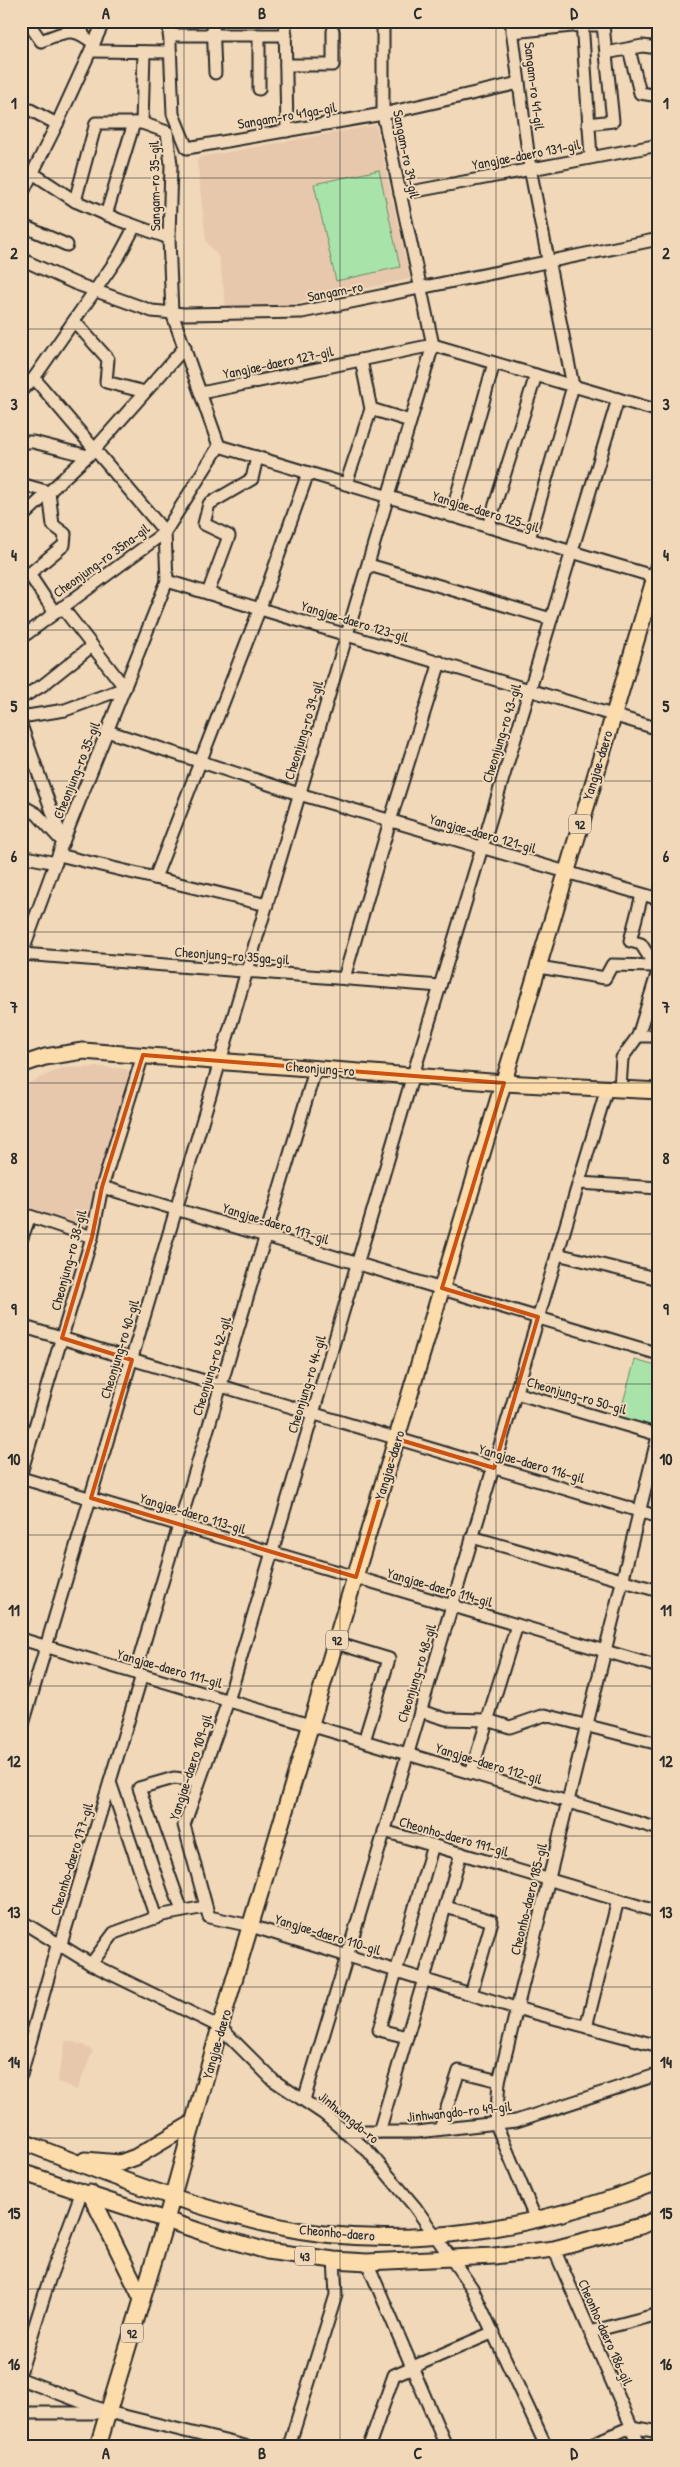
<svg xmlns="http://www.w3.org/2000/svg" width="680" height="2467" viewBox="0 0 680 2467" font-family="'Patrick Hand',sans-serif">
  <style>
    .built { fill: #e8c8ac }
    .green { fill: #a8e4aa; stroke: #6a886a }
    .lines { fill: none; stroke-linecap: round; stroke-linejoin: round }
    .minor-casing { stroke: #2b2b2b; stroke-width: 15 }
    .major-casing { stroke: #2b2b2b; stroke-width: 19 }
    .minor { stroke: #f0d8b8; stroke-width: 11 }
    .major { stroke: #fddcac; stroke-width: 15 }
    .marked { fill: none; stroke: #cc5211; stroke-width: 4; stroke-linejoin: round }
    .grid { fill: none; stroke: #2b2b2b; stroke-width: 1; stroke-opacity: 0.55 }
    .labels { text-anchor: middle; dominant-baseline: central; stroke-width: 4; stroke-linejoin: round; paint-order: stroke }
    .shield { fill: #f0d8b8; stroke: #665f55; stroke-width: 1 }
    .shield-label { font-size: 12px; font-weight: bold; fill: #2b2b2b }
    .street-label { font-size: 14px; fill: #2b2b2b; stroke: #f0d8b8 }
    .neatline { fill: none; stroke: #2b2b2b; stroke-width: 2 }
    .grid-label { font-size: 16px; text-anchor: middle; font-weight: bold; fill: #2b2b2b }
  </style>
  <rect width="100%" height="100%" fill="#f0d8b8"/>
  <filter id="ink" filterUnits="userSpaceOnUse"><feTurbulence type="fractalNoise" baseFrequency=".02" numOctaves="2"/><feDisplacementMap in="SourceGraphic" scale="10" xChannelSelector="R" yChannelSelector="G"/><feConvolveMatrix kernelMatrix="1 2 1 2 8 2 1 2 1" color-interpolation-filters="sRGB"/></filter>
  <g filter="url(#ink)">
    <g class="built">
      <polygon points="376,125 410,279 283,306 226,306 219,258 206,241 197,161 200,157"/>
      <polygon points="102,1067 127,1069 129,1072 85,1228 21,1205 21,1089 31,1082 62,1068"/>
      <polygon points="66,2040 83,2045 93,2051 77,2090 57,2081"/>
    </g>
    <g class="green">
      <polygon points="379,170 400,267 336,281 314,184"/>
      <polygon points="635,1360 659,1367 659,1420 656,1430 618,1420"/>
    </g>
    <g class="lines">
      <defs>
        <g id="minor">
          <path d="M27 21 41 41C65 32 73 25 94 44"/>
          <polyline points="80,21 83,34"/>
          <polyline points="169,21 173,114 187,148 383,114 519,83"/>
          <polyline points="213,21 215,73"/>
          <polyline points="285,21 287,131"/>
          <polyline points="511,21 530,168 573,386 529,539"/>
          <polyline points="582,21 591,157"/>
          <polyline points="512,32 582,25 603,25 613,121 588,124"/>
          <polyline points="169,35 286,35"/>
          <polyline points="259,35 259,89"/>
          <polyline points="629,49 640,93 659,96"/>
          <polyline points="91,51 170,52"/>
          <polyline points="606,53 642,46 659,48"/>
          <polyline points="286,65 333,65 333,31"/>
          <polyline points="21,105 57,124"/>
          <polyline points="142,123 144,52"/>
          <polyline points="34,174 75,201 119,220 169,238"/>
          <polyline points="400,194 659,145"/>
          <polyline points="21,196 57,124 104,21"/>
          <polyline points="75,201 96,123 142,123 167,132 171,165 169,238 172,313 219,446"/>
          <polyline points="106,215 134,123"/>
          <polyline points="21,225 67,245"/>
          <polyline points="21,259 74,283 152,311 184,314 302,312 659,239"/>
          <polyline points="74,321 108,359 106,382 145,392"/>
          <polyline points="34,378 165,532"/>
          <polyline points="21,391 34,378 119,256 135,226"/>
          <polyline points="201,393 433,345 659,411"/>
          <polyline points="618,399 413,1075 228,1701 184,1825 209,1917 251,1926 516,2008 659,2046"/>
          <polyline points="371,409 410,421"/>
          <polyline points="21,442 33,442 88,456"/>
          <polyline points="219,446 659,578"/>
          <polyline points="21,484 49,492 53,525 65,534 64,545 29,574 55,613"/>
          <polyline points="346,484 371,409 361,360"/>
          <polyline points="451,516 494,363"/>
          <polyline points="21,518 94,450 185,347"/>
          <polyline points="488,527 536,375"/>
          <polyline points="369,565 551,619"/>
          <polyline points="167,581 659,729"/>
          <polyline points="208,593 229,536 204,524 209,504 252,479 257,457"/>
          <polyline points="21,638 165,532"/>
          <polyline points="21,698 43,685 92,646"/>
          <polyline points="21,717 65,710 125,688 62,607"/>
          <polyline points="21,725 63,842"/>
          <polyline points="107,731 299,794 659,899"/>
          <polyline points="21,805 37,814 59,838"/>
          <polyline points="59,855 267,905"/>
          <polyline points="21,856 56,863"/>
          <polyline points="155,878 260,608 308,473"/>
          <polyline points="22,954 440,986"/>
          <polyline points="21,956 63,842 167,581 165,532 219,446"/>
          <polyline points="539,967 605,978 612,965 655,966"/>
          <polyline points="344,978 390,821 440,662"/>
          <polyline points="638,1036 659,1036"/>
          <polyline points="620,1088 622,1058 638,1036 658,971 641,944 630,941 642,895"/>
          <polyline points="579,1183 659,1188"/>
          <polyline points="102,1187 659,1354"/>
          <polyline points="21,1240 30,1216 92,1237"/>
          <polyline points="557,1254 659,1279"/>
          <polyline points="21,1326 659,1517"/>
          <polyline points="516,1393 659,1435"/>
          <polyline points="21,1473 92,1237 102,1187 143,1055"/>
          <polyline points="21,1478 659,1667"/>
          <polyline points="472,1537 659,1591"/>
          <polyline points="21,1639 659,1829"/>
          <polyline points="336,1643 389,1659 364,1741"/>
          <polyline points="135,1673 316,1067"/>
          <polyline points="420,1711 446,1719 487,1720 510,1727 545,1715 659,1744"/>
          <polyline points="21,1731 433,345 383,114 383,21"/>
          <polyline points="471,1773 517,1625"/>
          <polyline points="110,1782 156,1918"/>
          <polyline points="384,1831 659,1912"/>
          <polyline points="446,1907 492,1921 471,1994"/>
          <polyline points="182,1911 139,1788 174,1778 199,1781"/>
          <polyline points="21,1921 91,1964 220,2027 273,2080 324,2114 368,2151 415,2207 472,2288 546,2446"/>
          <polyline points="61,1944 142,1675"/>
          <polyline points="91,1964 114,1933 163,1915 205,1907"/>
          <polyline points="586,2027 618,1900"/>
          <polyline points="407,2037 379,2030 433,1845"/>
          <polyline points="21,2075 58,1942"/>
          <polyline points="304,2100 607,1088"/>
          <polyline points="440,2129 459,2071 499,2081"/>
          <polyline points="344,2132 417,2132 516,2121 659,2074"/>
          <polyline points="379,2132 461,1853"/>
          <polyline points="536,2220 496,2124 499,2081 659,1432"/>
          <polyline points="554,2249 640,2446"/>
          <polyline points="367,2262 446,2446"/>
          <polyline points="590,2332 659,2314"/>
          <polyline points="21,2370 49,2280 82,2191"/>
          <polyline points="21,2379 108,2412 245,2446"/>
          <polyline points="21,2413 103,2413"/>
          <polyline points="289,2446 336,2295 334,2260"/>
          <polyline points="369,2446 394,2375 494,2332"/>
          <polyline points="587,2446 631,2427 659,2432"/>
        </g>
        <g id="major">
          <polyline points="21,1065 45,1057 83,1051 504,1083 659,1091"/>
          <path d="M21 2141C105 2174 188 2206 276 2226 403 2254 540 2228 659 2181"/>
          <polyline points="85,2160 120,2163 136,2157 193,2123"/>
          <polyline points="21,2172 205,2233 267,2251 334,2260 367,2262 494,2256 554,2249 641,2226 659,2218"/>
          <polyline points="90,2193 142,2299"/>
          <polyline points="98,2446 166,2220 220,2027 659,564"/>
        </g>
      </defs>
      <use href="#minor" class="minor-casing"/>
      <use href="#major" class="major-casing"/>
      <use href="#minor" class="minor"/>
      <use href="#major" class="major"/>
    </g>
  </g>
  <path class="marked" d="M143 1055 504 1083 442 1288 538 1317 494 1468 397 1439 356 1577 91 1498 132 1360 62 1338 92 1237 102 1187Z"/>
  <path class="grid" d="M184 21V2446M340 21V2446M496 21V2446M21 178H659M21 329H659M21 480H659M21 630H659M21 781H659M21 932H659M21 1083H659M21 1234H659M21 1384H659M21 1535H659M21 1686H659M21 1836H659M21 1987H659M21 2138H659M21 2289H659"/>
  <g class="labels">
    <g class="shield">
      <rect x="569" y="814.5" width="22" height="19" rx="4"/>
      <rect x="326" y="1630.5" width="22" height="19" rx="4"/>
      <rect x="295" y="2246.5" width="20" height="19" rx="4"/>
      <rect x="121" y="2323.5" width="22" height="19" rx="4"/>
    </g>
    <g class="shield-label">
      <text x="580" y="824">92</text>
      <text x="337" y="1640">92</text>
      <text x="305" y="2256">43</text>
      <text x="132" y="2333">92</text>
    </g>
    <g class="street-label">
      <text transform="translate(535 86) rotate(83)">Sangam-ro 41-gil</text>
      <text transform="translate(287 115) rotate(-10)">Sangam-ro 41ga-gil</text>
      <text transform="translate(407 154) rotate(79)">Sangam-ro 39-gil</text>
      <text transform="translate(526 154) rotate(-11)">Yangjae-daero 131-gil</text>
      <text transform="translate(154 186) rotate(-91)">Sangam-ro 35-gil</text>
      <text transform="translate(335 291) rotate(-11)">Sangam-ro</text>
      <text transform="translate(278 362) rotate(-12)">Yangjae-daero 127-gil</text>
      <text transform="translate(486 511) rotate(17)">Yangjae-daero 125-gil</text>
      <text transform="translate(101 560) rotate(-36)">Cheonjung-ro 35na-gil</text>
      <text transform="translate(355 621) rotate(17)">Yangjae-daero 123-gil</text>
      <text transform="translate(303 730) rotate(-73)">Cheonjung-ro 39-gil</text>
      <text transform="translate(501 733) rotate(-73)">Cheonjung-ro 43-gil</text>
      <text transform="translate(597 765) rotate(-73)">Yangjae-daero</text>
      <text transform="translate(76 770) rotate(-68)">Cheonjung-ro 35-gil</text>
      <text transform="translate(483 833) rotate(16)">Yangjae-daero 121-gil</text>
      <text transform="translate(232 955) rotate(4)">Cheonjung-ro 35ga-gil</text>
      <text transform="translate(320 1068) rotate(4)">Cheonjung-ro</text>
      <text transform="translate(276 1223) rotate(17)">Yangjae-daero 117-gil</text>
      <text transform="translate(68 1260) rotate(-75)">Cheonjung-ro 38-gil</text>
      <text transform="translate(119 1349) rotate(-73)">Cheonjung-ro 40-gil</text>
      <text transform="translate(211 1366) rotate(-73)">Cheonjung-ro 42-gil</text>
      <text transform="translate(306 1384) rotate(-73)">Cheonjung-ro 44-gil</text>
      <text transform="translate(577 1395) rotate(16)">Cheonjung-ro 50-gil</text>
      <text transform="translate(532 1463) rotate(16)">Yangjae-daero 116-gil</text>
      <text transform="translate(389 1465) rotate(-73)">Yangjae-daero</text>
      <text transform="translate(193 1513) rotate(17)">Yangjae-daero 113-gil</text>
      <text transform="translate(440 1587) rotate(16)">Yangjae-daero 114-gil</text>
      <text transform="translate(170 1668) rotate(16)">Yangjae-daero 111-gil</text>
      <text transform="translate(416 1673) rotate(-73)">Cheonjung-ro 48-gil</text>
      <text transform="translate(489 1763) rotate(17)">Yangjae-daero 112-gil</text>
      <text transform="translate(190 1767) rotate(-72)">Yangjae-daero 109-gil</text>
      <text transform="translate(454 1836) rotate(16)">Cheonho-daero 191-gil</text>
      <text transform="translate(71 1859) rotate(-73)">Cheonho-daero 177-gil</text>
      <text transform="translate(528 1899) rotate(-76)">Cheonho-daero 185-gil</text>
      <text transform="translate(328 1934) rotate(17)">Yangjae-daero 110-gil</text>
      <text transform="translate(216 2044) rotate(-74)">Yangjae-daero</text>
      <text transform="translate(459 2111) rotate(-6)">Jinhwangdo-ro 49-gil</text>
      <text transform="translate(349 2117) rotate(39)">Jinhwangdo-ro</text>
      <text transform="translate(337 2232) rotate(5)">Cheonho-daero</text>
      <text transform="translate(606 2332) rotate(66)">Cheonho-daero 186-gil</text>
    </g>
  </g>
  <rect width="680" height="2467" fill="none" stroke="#f0d8b8" stroke-width="55"/>
  <rect x="28" y="28" width="624" height="2412" class="neatline"/>
  <g class="grid-label">
    <text x="106" y="19">A</text>
    <text x="262" y="19">B</text>
    <text x="418" y="19">C</text>
    <text x="574" y="19">D</text>
    <text x="14" y="109">1</text>
    <text x="666" y="109">1</text>
    <text x="14" y="259">2</text>
    <text x="666" y="259">2</text>
    <text x="14" y="410">3</text>
    <text x="666" y="410">3</text>
    <text x="14" y="561">4</text>
    <text x="666" y="561">4</text>
    <text x="14" y="712">5</text>
    <text x="666" y="712">5</text>
    <text x="14" y="862">6</text>
    <text x="666" y="862">6</text>
    <text x="14" y="1013">7</text>
    <text x="666" y="1013">7</text>
    <text x="14" y="1164">8</text>
    <text x="666" y="1164">8</text>
    <text x="14" y="1315">9</text>
    <text x="666" y="1315">9</text>
    <text x="14" y="1465">10</text>
    <text x="666" y="1465">10</text>
    <text x="14" y="1616">11</text>
    <text x="666" y="1616">11</text>
    <text x="14" y="1767">12</text>
    <text x="666" y="1767">12</text>
    <text x="14" y="1918">13</text>
    <text x="666" y="1918">13</text>
    <text x="14" y="2068">14</text>
    <text x="666" y="2068">14</text>
    <text x="14" y="2219">15</text>
    <text x="666" y="2219">15</text>
    <text x="14" y="2370">16</text>
    <text x="666" y="2370">16</text>
    <text x="106" y="2459">A</text>
    <text x="262" y="2459">B</text>
    <text x="418" y="2459">C</text>
    <text x="574" y="2459">D</text>
  </g>
</svg>
